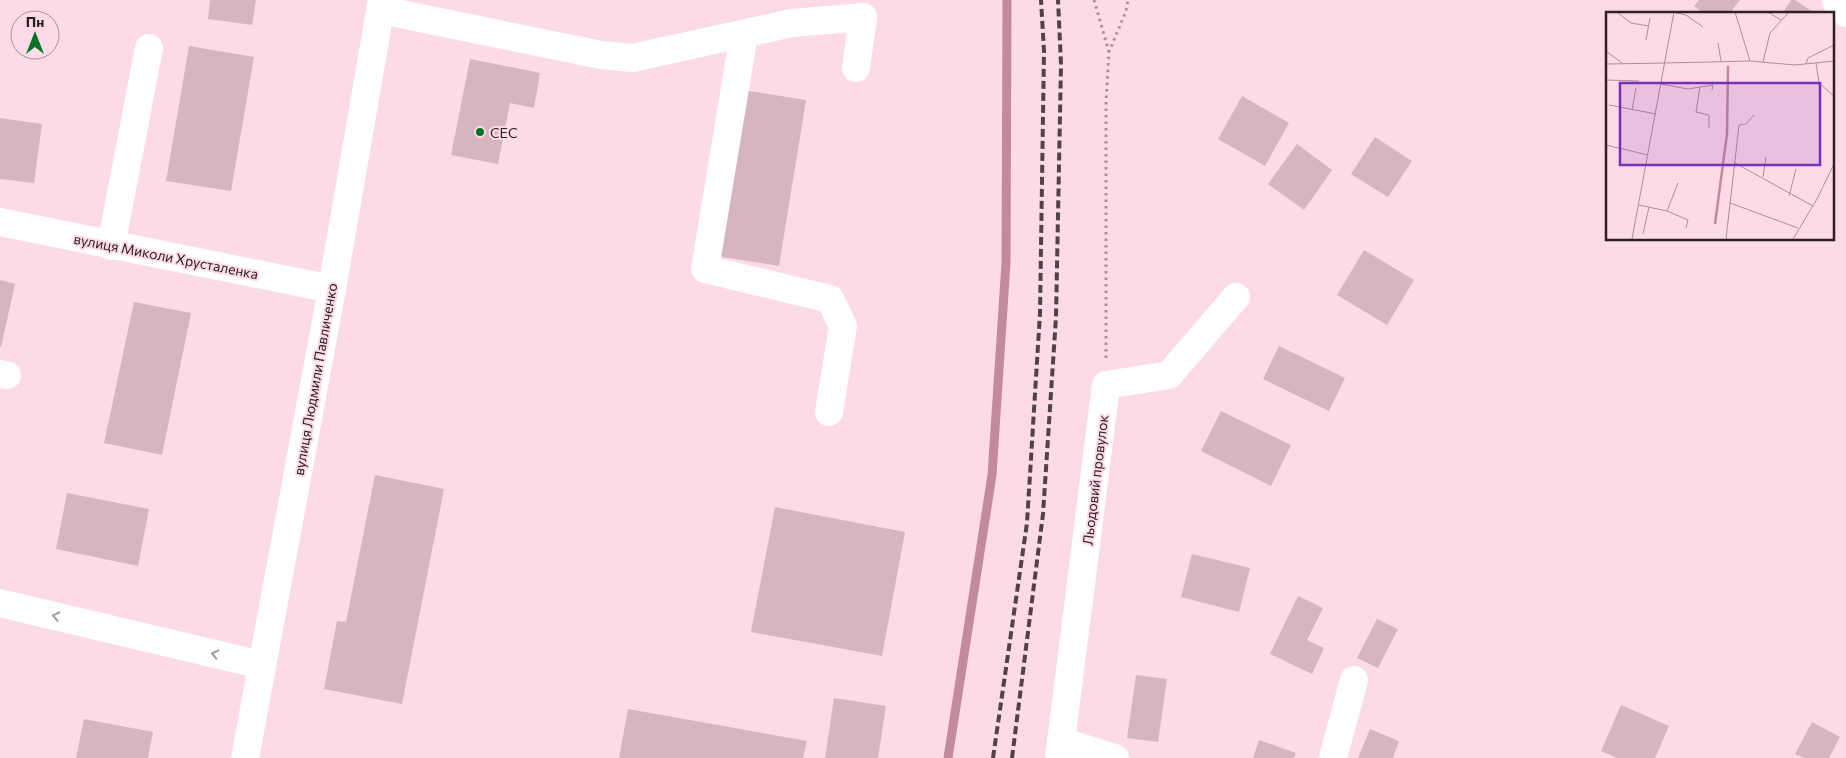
<svg xmlns="http://www.w3.org/2000/svg" width="1846" height="758" viewBox="0 0 1846 758" font-family="Commissioner,sans-serif">
  <style>
    .lines { fill: none; stroke-linecap: round; stroke-linejoin: round }
    .stream { stroke: #c3899d; stroke-width: 9 }
    .building { fill: #d6b5c0 }
    .path { stroke: #a99098; stroke-width: 3; stroke-dasharray: 2.5 4; stroke-linecap: butt }
    .minor { stroke: #fff; stroke-width: 28 }
    .major { stroke: #fff; stroke-width: 28 }
    .rail { stroke: #524248; stroke-width: 4; stroke-dasharray: 8 4; stroke-linecap: butt }
    .oneway { stroke: #a09b9c }
    .poi-dot { fill: #057326; stroke: #fddbe6; stroke-width: 2 }
    .labels { text-anchor: middle; dominant-baseline: central; stroke-width: 4; stroke-linejoin: round; paint-order: stroke }
    .poi-label { font-size: 14px; fill: #2c2024; stroke: #fddbe6; text-anchor: start }
    .street-label { font-size: 14px; fill: #2c2024; stroke: #fddbe6 }
    .inset-river { fill: none; stroke: #c3899d; stroke-width: 2.5 }
    .inset-road { fill: none; stroke: #a99098; stroke-width: 1 }
    .view { fill: #7b2cbf; fill-opacity: 0.15; stroke: #7b2cbf; stroke-width: 2.5 }
    .inset-edge { fill: none; stroke: #2c2024; stroke-width: 2.5 }
  </style>
  <rect width="100%" height="100%" fill="#fddbe6"/>
  <g class="lines">
    <polyline class="stream" points="948,758 992,475 1006,263 1007,0"/>
  </g>
  <g class="building">
    <polygon points="210,0 256,0 252,25 208,19"/>
    <polygon points="1699,0 1740,0 1729,14 1704,14 1694,6"/>
    <polygon points="1791,0 1795,0 1816,14 1782,14"/>
    <polygon points="189,46 254,57 231,191 166,181"/>
    <polygon points="470,59 540,73 534,108 510,103 498,164 451,155"/>
    <polygon points="743,90 806,100 779,266 716,256"/>
    <polygon points="1242,96 1289,123 1265,166 1218,139"/>
    <polygon points="0,118 42,124 34,183 0,179"/>
    <polygon points="1375,137 1412,161 1388,197 1351,174"/>
    <polygon points="1297,144 1332,170 1304,210 1268,184"/>
    <polygon points="1364,250 1414,280 1387,325 1337,295"/>
    <polygon points="0,280 15,284 1,347 0,347"/>
    <polygon points="134,302 191,313 162,455 104,443"/>
    <polygon points="1279,346 1345,378 1329,411 1263,379"/>
    <polygon points="1221,411 1291,445 1271,486 1201,451"/>
    <polygon points="375,475 444,489 402,704 324,689 337,621 346,622"/>
    <polygon points="67,493 149,509 138,566 56,549"/>
    <polygon points="775,507 905,532 882,656 751,632"/>
    <polygon points="1192,554 1250,568 1239,612 1181,597"/>
    <polygon points="1298,596 1323,608 1307,640 1324,648 1312,674 1270,654"/>
    <polygon points="1377,619 1398,629 1378,668 1357,658"/>
    <polygon points="1136,675 1167,679 1158,742 1127,738"/>
    <polygon points="834,698 886,706 878,758 825,758"/>
    <polygon points="1621,705 1669,726 1655,758 1617,758 1601,751"/>
    <polygon points="628,709 807,741 803,758 619,758"/>
    <polygon points="84,719 153,732 148,758 76,758"/>
    <polygon points="1812,722 1840,737 1829,758 1804,758 1795,754"/>
    <polygon points="1370,729 1399,741 1393,758 1358,758"/>
    <polygon points="1259,740 1296,753 1294,758 1253,758"/>
  </g>
  <g class="lines">
    <g class="path">
      <polyline points="1094,0 1109,52"/>
      <polyline points="1106,358 1106,102 1109,52 1126,11 1128,0"/>
    </g>
    <g class="minor">
      <polyline points="1836,0 1837,3 1846,13"/>
      <polyline points="381,10 601,55 632,58 792,23 863,17 856,68"/>
      <polyline points="744,34 705,269 830,299 843,326 829,412"/>
      <polyline points="0,222 332,289"/>
      <polyline points="111,246 149,48"/>
      <polyline points="0,374 7,375"/>
      <polyline points="0,603 262,665"/>
      <polyline points="1061,741 1115,758"/>
      <polyline points="1059,758 1106,385 1169,375 1236,297"/>
      <polyline points="1333,758 1354,680"/>
    </g>
    <polyline class="major" points="245,758 332,289 382,0"/>
    <g class="rail">
      <polyline points="993,758 1027,523 1040,313 1044,51 1041,0"/>
      <polyline points="1012,758 1043,514 1056,317 1061,64 1058,0"/>
    </g>
  </g>
  <defs><path id="oneway-chevron" d="M-2-3.5L2.5 0L-2 3.5" fill="none" stroke-width="1.6" stroke-linecap="round" stroke-linejoin="round" transform="scale(1.25)"/></defs>
  <g class="oneway">
    <use href="#oneway-chevron" transform="translate(56 616) rotate(-167)"/>
    <use href="#oneway-chevron" transform="translate(215 654) rotate(-167)"/>
  </g>
  <circle class="poi-dot" cx="480" cy="132" r="5"/>
  <g class="labels">
    <g class="poi-label">
      <text x="490" y="132">СЕС</text>
    </g>
    <g class="street-label">
      <text transform="translate(166 256) rotate(11)">вулиця Миколи Хрусталенка</text>
      <text transform="translate(315 379) rotate(-80)">вулиця Людмили Павличенко</text>
      <text transform="translate(1095 480) rotate(-83)">Льодовий провулок</text>
    </g>
  </g>
  <g transform="translate(1606 12)">
    <rect width="228" height="228" fill="#fddbe6"/>
    <path class="inset-river" d="M109 212 121 122 122 54"/>
    <path class="inset-road" d="M11 0 25 11 43 14M67 0 80 3 97 15M162 0 175 8M40 28 44 6M112 31 115 49M0 39 16 51M144 49 189 53 228 49M157 50 164 21 183 0M59 51 144 49 129 0M210 51 213 71 228 84M0 52 59 51M200 52 202 46 228 33M0 68 33 69M55 72 82 77 107 73 106 78M94 75 90 100 103 103V116M3 93 50 102M26 98 30 76M0 133 42 143M129 151 207 194M157 165 160 145M183 184 190 157M124 191 192 216M33 193 61 199 82 208 80 216M61 199 72 171M37 222 43 195M26 227 68 0M120 227 133 113 140 112 148 103M187 227 211 187 228 152"/>
    <path class="view" d="M14 71H214V153H14Z"/>
    <rect width="228" height="228" class="inset-edge"/>
  </g>
  <g transform="translate(35 35)"><circle r="24" fill="#fddbe6" stroke="#a99098"/>
  <path d="M0-4L9 19L0 12L-9 19Z" fill="#057326"/>
  <text y="-8" font-size="14" font-weight="bold" text-anchor="middle" fill="#2c2024">Пн</text>
  </g>
</svg>
